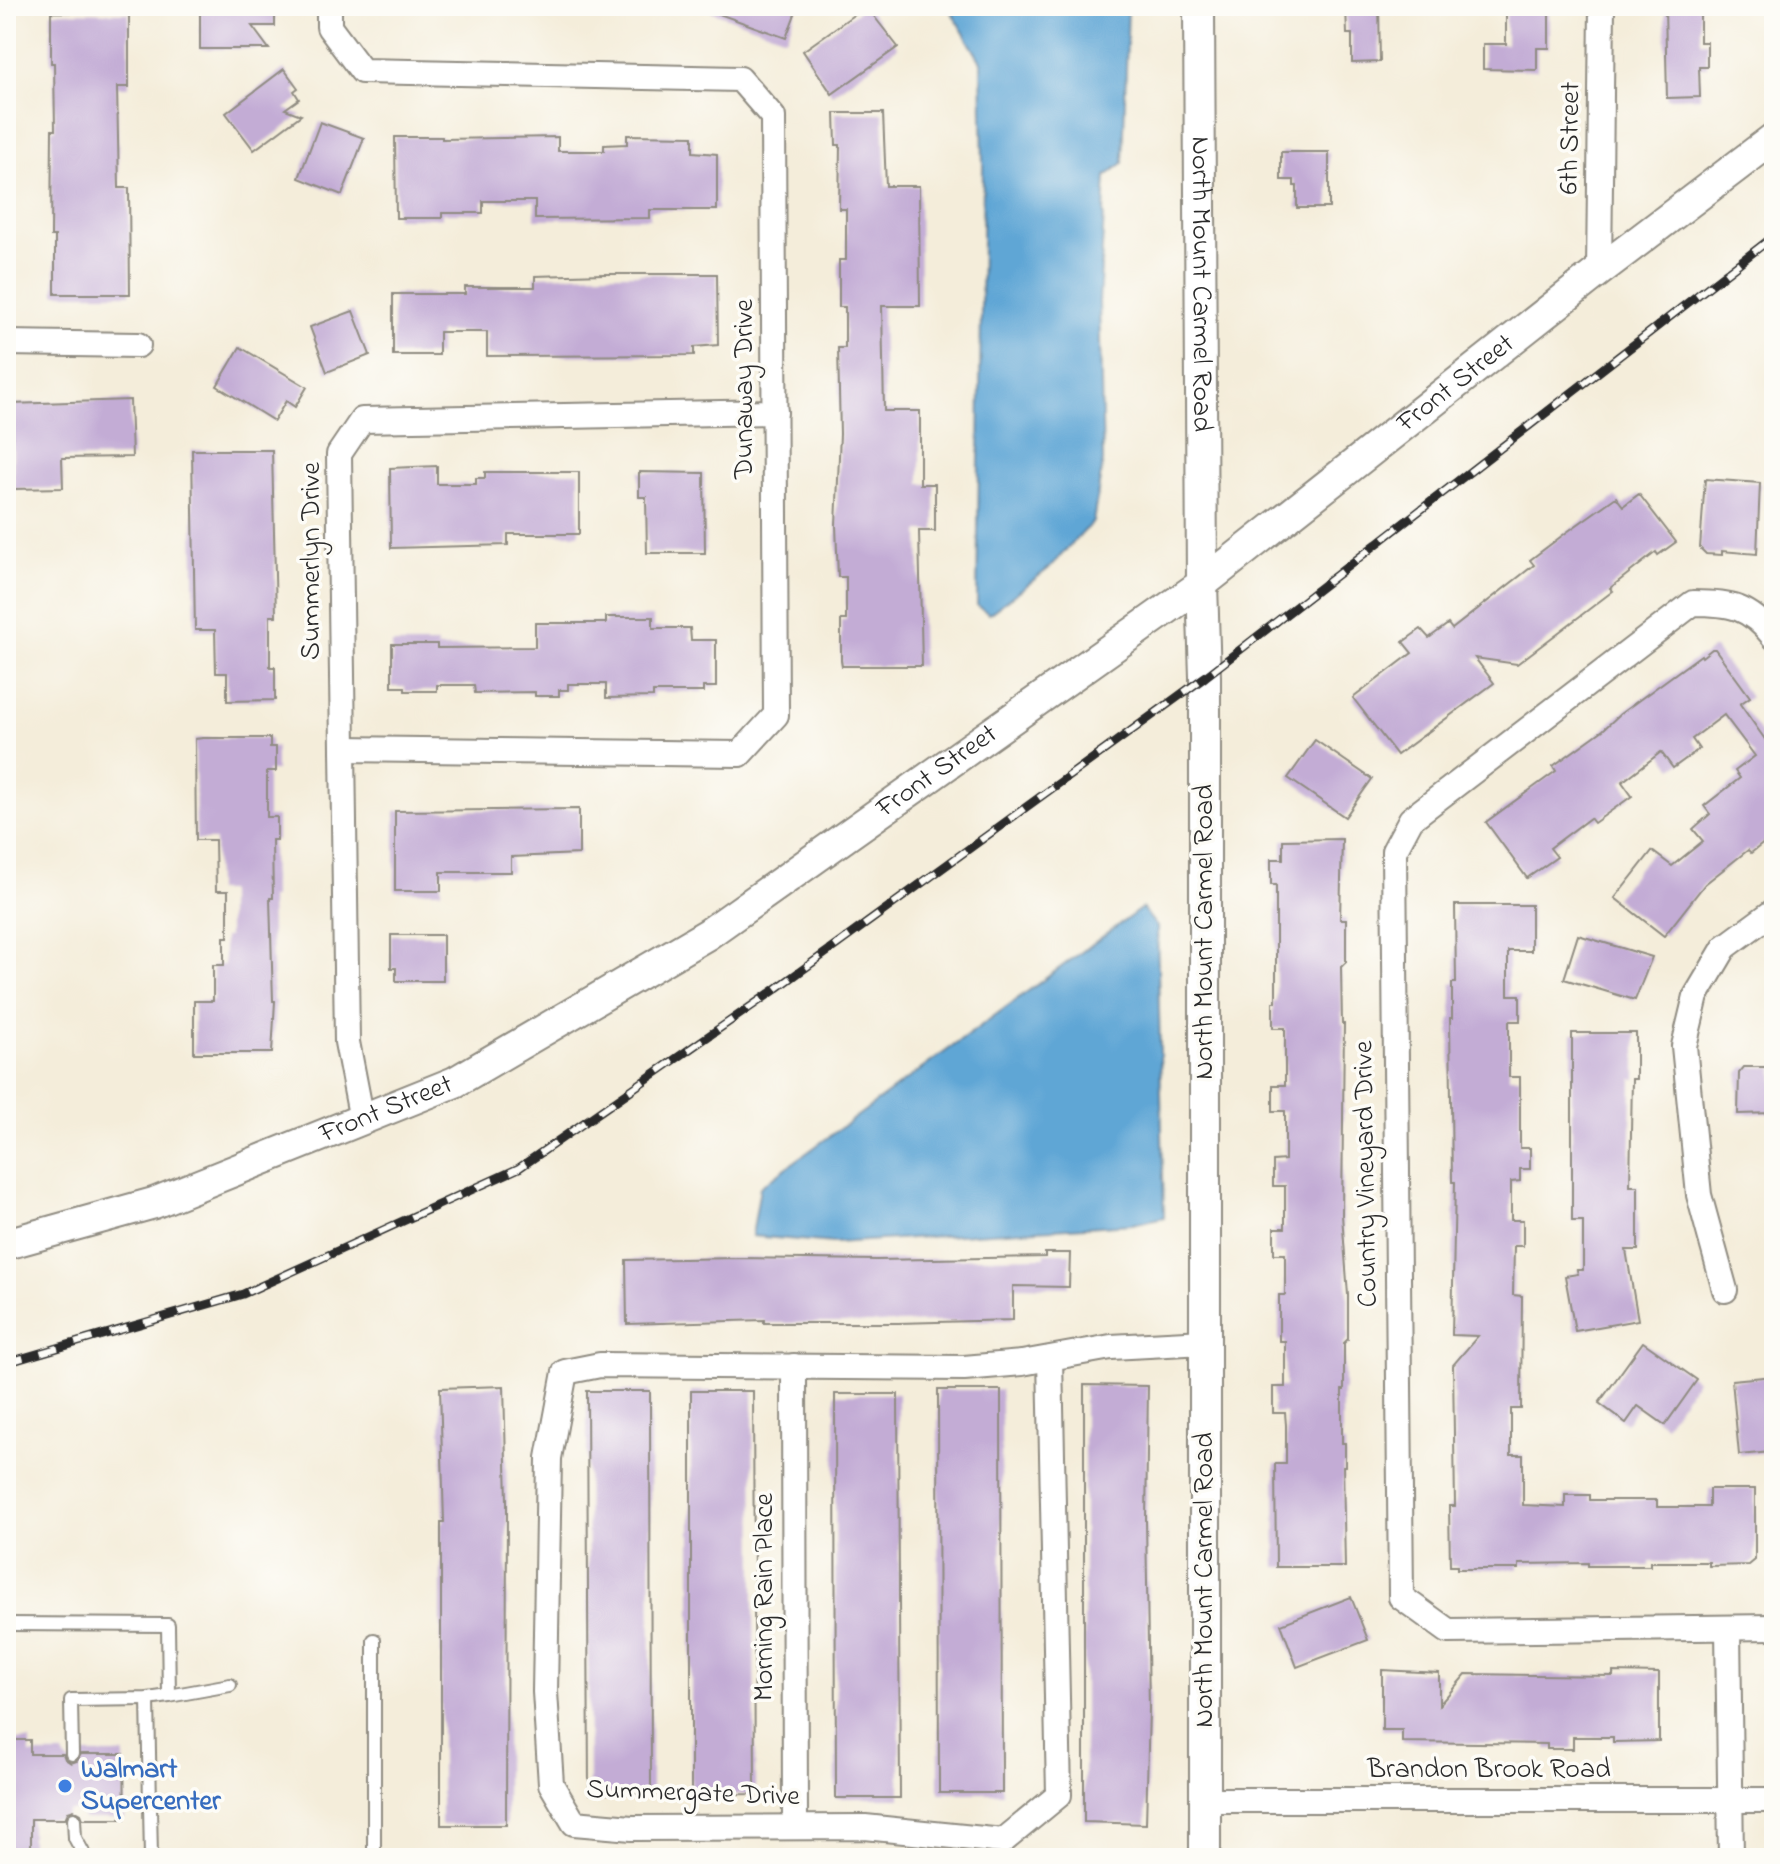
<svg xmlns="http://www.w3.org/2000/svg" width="1780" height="1864" viewBox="0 0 1780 1864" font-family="'Indie Flower',sans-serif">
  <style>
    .water { fill: #5fa6d5; stroke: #456880; stroke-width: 2 }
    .building { fill: #c3acd5 }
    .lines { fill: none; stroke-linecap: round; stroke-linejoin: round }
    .service-casing { stroke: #908c82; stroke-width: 16 }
    .minor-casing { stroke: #908c82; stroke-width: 28 }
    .tertiary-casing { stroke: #908c82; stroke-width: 34 }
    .service { stroke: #fff; stroke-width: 12 }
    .minor { stroke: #fff; stroke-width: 24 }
    .tertiary { stroke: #fff; stroke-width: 30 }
    .rail-casing { stroke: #2b2b2b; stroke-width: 9 }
    .rail { stroke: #fdfcf7; stroke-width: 6; stroke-dasharray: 18; stroke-linecap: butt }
    .shop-dot { fill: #3f7fe0; stroke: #fdfcf7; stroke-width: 3 }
    .labels { text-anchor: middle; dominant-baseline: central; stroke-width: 7; stroke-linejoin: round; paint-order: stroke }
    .street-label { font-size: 28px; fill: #2b2b2b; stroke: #fdfcf7 }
    .shop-label { font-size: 28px; font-weight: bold; fill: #366cbe; stroke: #fdfcf7; text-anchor: start }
  </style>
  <rect width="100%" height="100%" fill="#fdfcf7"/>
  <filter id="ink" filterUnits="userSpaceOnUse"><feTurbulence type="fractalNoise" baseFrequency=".0125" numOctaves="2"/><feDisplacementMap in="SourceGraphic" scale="16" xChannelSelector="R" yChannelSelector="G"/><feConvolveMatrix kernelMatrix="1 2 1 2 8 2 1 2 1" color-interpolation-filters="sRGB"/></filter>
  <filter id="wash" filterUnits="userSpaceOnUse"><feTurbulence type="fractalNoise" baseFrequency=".006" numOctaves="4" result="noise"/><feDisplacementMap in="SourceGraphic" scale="32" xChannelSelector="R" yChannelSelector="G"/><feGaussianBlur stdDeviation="1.8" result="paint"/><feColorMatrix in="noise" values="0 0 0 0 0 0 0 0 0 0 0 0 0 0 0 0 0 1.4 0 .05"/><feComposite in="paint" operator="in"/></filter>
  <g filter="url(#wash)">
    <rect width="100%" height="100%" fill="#f4edda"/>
    <g class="water">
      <polygon points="948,6 1128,6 1123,163 1106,176 1099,302 1103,461 1093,522 1048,569 989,614 977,605 983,166 981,62"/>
      <polygon points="1142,908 1157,927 1164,1217 1132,1224 834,1243 752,1236 760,1187"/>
    </g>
    <g id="blocks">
      <g class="building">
        <polygon points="200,6 275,6 275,26 252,26 269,49 200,49"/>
        <polygon points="706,6 798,6 786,38 705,9"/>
        <polygon points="866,6 898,47 832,94 803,51"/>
        <polygon points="1346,6 1379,6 1380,62 1352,63 1352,34 1347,34"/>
        <polygon points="1665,6 1700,6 1700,42 1707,42 1707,67 1699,67 1700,97 1667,98"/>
        <polygon points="1506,11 1549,11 1549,48 1537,48 1537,70 1483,69 1483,44 1506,44"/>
        <polygon points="51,12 129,13 129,87 117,87 119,188 129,188 130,294 55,294 55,236 51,236 52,130 55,130 54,63 51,63"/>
        <polygon points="284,69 298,88 294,91 299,99 285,109 301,115 254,150 226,113"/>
        <polygon points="835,113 883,113 886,186 919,186 920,306 882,306 884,411 920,411 920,484 935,484 935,531 919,531 922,666 842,666 841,660 841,620 846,620 846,577 838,577 836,525 840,434 838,348 845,348 845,307 839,307 839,260 846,260 846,209 839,209 840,145 836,145"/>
        <polygon points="320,122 364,138 342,195 299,178"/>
        <polygon points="627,135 693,136 693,152 717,154 717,210 650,210 650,218 535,219 535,201 483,201 483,213 442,213 442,218 396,218 395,137 442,137 442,139 558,137 558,151 604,151 604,145 627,144"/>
        <polygon points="1281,152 1329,152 1329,208 1297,208 1297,186 1294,186 1294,180 1281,180"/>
        <polygon points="604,274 717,274 718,345 694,347 694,355 487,356 487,332 439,332 439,355 393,355 393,294 465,294 465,287 535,287 535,276"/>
        <polygon points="353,311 370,355 327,372 310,327"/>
        <polygon points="240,347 307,387 295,407 286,401 274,421 217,386"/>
        <polygon points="130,400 132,457 62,458 63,488 14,489 11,404"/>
        <polygon points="192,450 272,450 276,616 270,616 270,667 275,667 275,700 227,701 227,673 216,673 215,630 195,630"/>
        <polygon points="437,466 437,484 476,484 476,478 485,478 485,472 579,472 579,534 508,534 508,545 391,548 390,468"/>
        <polygon points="639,472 704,473 705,553 647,553 646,497 639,497"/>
        <polygon points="1705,479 1760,483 1757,554 1722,551 1722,555 1706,554 1700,548"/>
        <polygon points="1639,494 1676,542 1658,555 1656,552 1610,588 1613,591 1517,664 1475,658 1494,683 1397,755 1353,698 1412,653 1403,642 1421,629 1429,638 1448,624 1452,629 1534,565 1530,560 1567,532 1616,497 1623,506"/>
        <polygon points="606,617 653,617 653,628 690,628 691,640 716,640 716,687 703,687 703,692 653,692 653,697 606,698 606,684 568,684 568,690 559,690 559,696 535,696 535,692 475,693 474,685 437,685 437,691 405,691 405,687 392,687 392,644 437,644 437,648 535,647 535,623 606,623"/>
        <polygon points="1712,649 1715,649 1750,697 1740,704 1769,745 1774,742 1774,835 1751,853 1748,850 1705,884 1664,936 1615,898 1652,851 1672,866 1703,841 1693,829 1710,814 1704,806 1740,778 1735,771 1755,756 1724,715 1692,739 1699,749 1673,768 1661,752 1622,782 1632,796 1594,823 1590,818 1550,848 1557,857 1527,878 1486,822 1556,771 1553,766 1603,730 1620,714 1701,655 1702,657"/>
        <polygon points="203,738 270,738 270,747 276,747 276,771 267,771 267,817 277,817 277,840 272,840 273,898 270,898 273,1001 275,1001 272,1053 194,1053 194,1001 213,1001 213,965 224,965 224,937 228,937 228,891 216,891 215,840 196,840 195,739"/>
        <polygon points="1315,740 1372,779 1345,817 1288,778"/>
        <polygon points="579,809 579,854 511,857 511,872 441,872 441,891 395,891 395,811"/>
        <polygon points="1342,839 1340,919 1346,919 1346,962 1341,967 1342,1024 1344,1024 1342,1215 1348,1295 1348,1339 1344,1343 1344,1390 1342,1390 1342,1443 1345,1443 1345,1466 1343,1466 1345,1567 1276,1567 1275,1464 1286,1464 1286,1425 1285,1413 1273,1413 1273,1387 1285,1387 1285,1341 1279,1341 1279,1295 1285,1295 1285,1254 1274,1254 1274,1228 1285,1228 1285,1186 1273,1186 1273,1161 1285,1160 1285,1111 1273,1111 1273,1085 1285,1085 1285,1028 1273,1028 1273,1002 1276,1002 1276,885 1271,885 1271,859 1283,859 1283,840"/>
        <polygon points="1455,905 1531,905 1531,951 1508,951 1508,995 1520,995 1520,1021 1509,1021 1509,1077 1520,1077 1520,1148 1530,1148 1530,1169 1520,1169 1520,1181 1511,1182 1511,1220 1523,1220 1523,1246 1514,1246 1513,1295 1522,1296 1521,1409 1511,1409 1511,1455 1523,1455 1523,1505 1565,1507 1565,1495 1590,1495 1590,1500 1657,1500 1657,1507 1709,1507 1709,1489 1755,1489 1755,1560 1749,1565 1709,1566 1709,1562 1650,1562 1650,1566 1588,1566 1588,1563 1519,1564 1519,1569 1457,1569 1457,1566 1450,1566 1449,1506 1455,1506 1453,1365 1478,1336 1452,1335 1455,1182 1452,1182 1450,1018 1452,1018 1452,983 1456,983"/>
        <polygon points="391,935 443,935 443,981 396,981 396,968 391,968"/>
        <polygon points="1578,935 1652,957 1635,1000 1564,979"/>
        <polygon points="1572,1033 1636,1033 1636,1079 1632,1079 1630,1186 1638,1186 1638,1250 1626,1250 1638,1320 1575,1331 1565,1276 1578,1274 1577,1270 1583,1270 1583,1221 1572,1221"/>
        <polygon points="1744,1067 1774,1067 1774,1113 1738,1114 1739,1073"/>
        <polygon points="1045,1253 1070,1253 1069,1287 1013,1286 1013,1320 898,1323 764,1323 764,1320 627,1324 626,1260 741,1258 877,1260 1045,1257"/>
        <polygon points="1643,1342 1697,1380 1665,1425 1638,1406 1626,1423 1599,1403"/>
        <polygon points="1774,1376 1774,1432 1769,1432 1771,1452 1739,1455 1732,1380"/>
        <polygon points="1084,1385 1148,1386 1146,1520 1149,1708 1146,1824 1084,1822"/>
        <polygon points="504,1386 507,1501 506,1825 441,1825 441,1522 444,1522 440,1388"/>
        <polygon points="938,1390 1001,1390 1002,1793 939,1793"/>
        <polygon points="587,1391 650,1391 651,1794 589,1794"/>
        <polygon points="691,1391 753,1391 755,1794 691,1795"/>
        <polygon points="835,1394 898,1394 900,1798 836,1798"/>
        <polygon points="1351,1597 1368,1640 1297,1667 1281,1624"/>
        <polygon points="1382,1670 1439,1673 1439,1705 1466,1674 1613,1676 1613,1672 1659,1673 1659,1741 1613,1742 1613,1737 1573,1737 1573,1749 1547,1749 1547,1744 1402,1742 1402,1730 1382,1730"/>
        <polygon points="6,1740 30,1740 30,1754 63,1754 65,1759 71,1763 77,1761 81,1754 124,1754 125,1819 83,1819 81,1814 74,1810 68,1812 65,1819 31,1819 31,1858 6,1858"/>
      </g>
    </g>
  </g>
  <g filter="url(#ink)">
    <use href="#blocks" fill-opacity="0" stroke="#908c82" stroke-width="2"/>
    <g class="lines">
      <defs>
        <g id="service">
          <polyline points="6,1624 168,1625 169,1696 148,1699 71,1700 72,1754"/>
          <polyline points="169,1696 230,1685"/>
          <polyline points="148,1699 151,1858"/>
          <polyline points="74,1819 75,1838 86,1858"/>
          <polyline points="374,1858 374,1640"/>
        </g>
        <g id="minor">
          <polyline points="329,6 329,27 362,71 740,79 773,117 776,715 740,754 343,749"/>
          <polyline points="1599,271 1602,6"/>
          <polyline points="6,343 138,345"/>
          <path d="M1774 637C1749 606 1731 603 1693 603L1411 819 1394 851 1401 1597 1448 1631 1774 1627"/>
          <polyline points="362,1120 347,1042 339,454 362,420 775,412"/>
          <polyline points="1725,1290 1699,1195 1684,1046 1696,996 1725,947 1774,911"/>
          <polyline points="1050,1358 1059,1795 1003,1841 865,1827 632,1828 574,1823 551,1784 545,1692 549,1458 565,1372 600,1365 964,1368 1022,1363 1111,1347 1205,1342"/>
          <polyline points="794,1366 795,1827"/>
          <polyline points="1728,1628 1731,1858"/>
          <polyline points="1205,1800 1774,1800"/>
        </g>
        <g id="tertiary">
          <path id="s1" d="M1199 6 1202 584 1205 677V1858"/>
          <path id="s2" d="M6 1244 154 1203 455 1082 708 934 1202 584 1599 271 1774 138"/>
        </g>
      </defs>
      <use href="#service" class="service-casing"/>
      <use href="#minor" class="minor-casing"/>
      <use href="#tertiary" class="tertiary-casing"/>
      <use href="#service" class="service"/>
      <use href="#minor" class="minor"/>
      <use href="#tertiary" class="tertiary"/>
      <defs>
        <polyline id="rail" points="6,1363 243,1294 519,1168 776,989 1205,677 1774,236"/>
      </defs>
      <use href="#rail" class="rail-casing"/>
      <use href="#rail" class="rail"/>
    </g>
  </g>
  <circle class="shop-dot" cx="65" cy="1786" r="8"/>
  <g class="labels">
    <g class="street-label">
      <text transform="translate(1571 138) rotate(-89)">6th Street</text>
      <text stroke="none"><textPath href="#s1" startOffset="278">North Mount Carmel Road</textPath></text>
      <text stroke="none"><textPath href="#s2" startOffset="1700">Front Street</textPath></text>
      <text transform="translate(745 389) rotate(-90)">Dunaway Drive</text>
      <text transform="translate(312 561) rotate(-90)">Summerlyn Drive</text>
      <text stroke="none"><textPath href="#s2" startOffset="1052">Front Street</textPath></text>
      <text transform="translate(1205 932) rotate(-90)">North Mount Carmel Road</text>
      <text stroke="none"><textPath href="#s2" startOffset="404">Front Street</textPath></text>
      <text transform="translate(1367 1174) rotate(-91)">Country Vineyard Drive</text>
      <text transform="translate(1205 1580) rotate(-90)">North Mount Carmel Road</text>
      <text transform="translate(765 1597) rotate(-90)">Morning Rain Place</text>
      <text x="1489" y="1770">Brandon Brook Road</text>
      <text transform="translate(693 1794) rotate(2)">Summergate Drive</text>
    </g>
    <g class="shop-label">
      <text x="81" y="1770">Walmart<tspan x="81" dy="32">Supercenter</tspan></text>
    </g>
  </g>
  <rect width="1780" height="1864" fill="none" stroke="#fdfcf7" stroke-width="32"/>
</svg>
